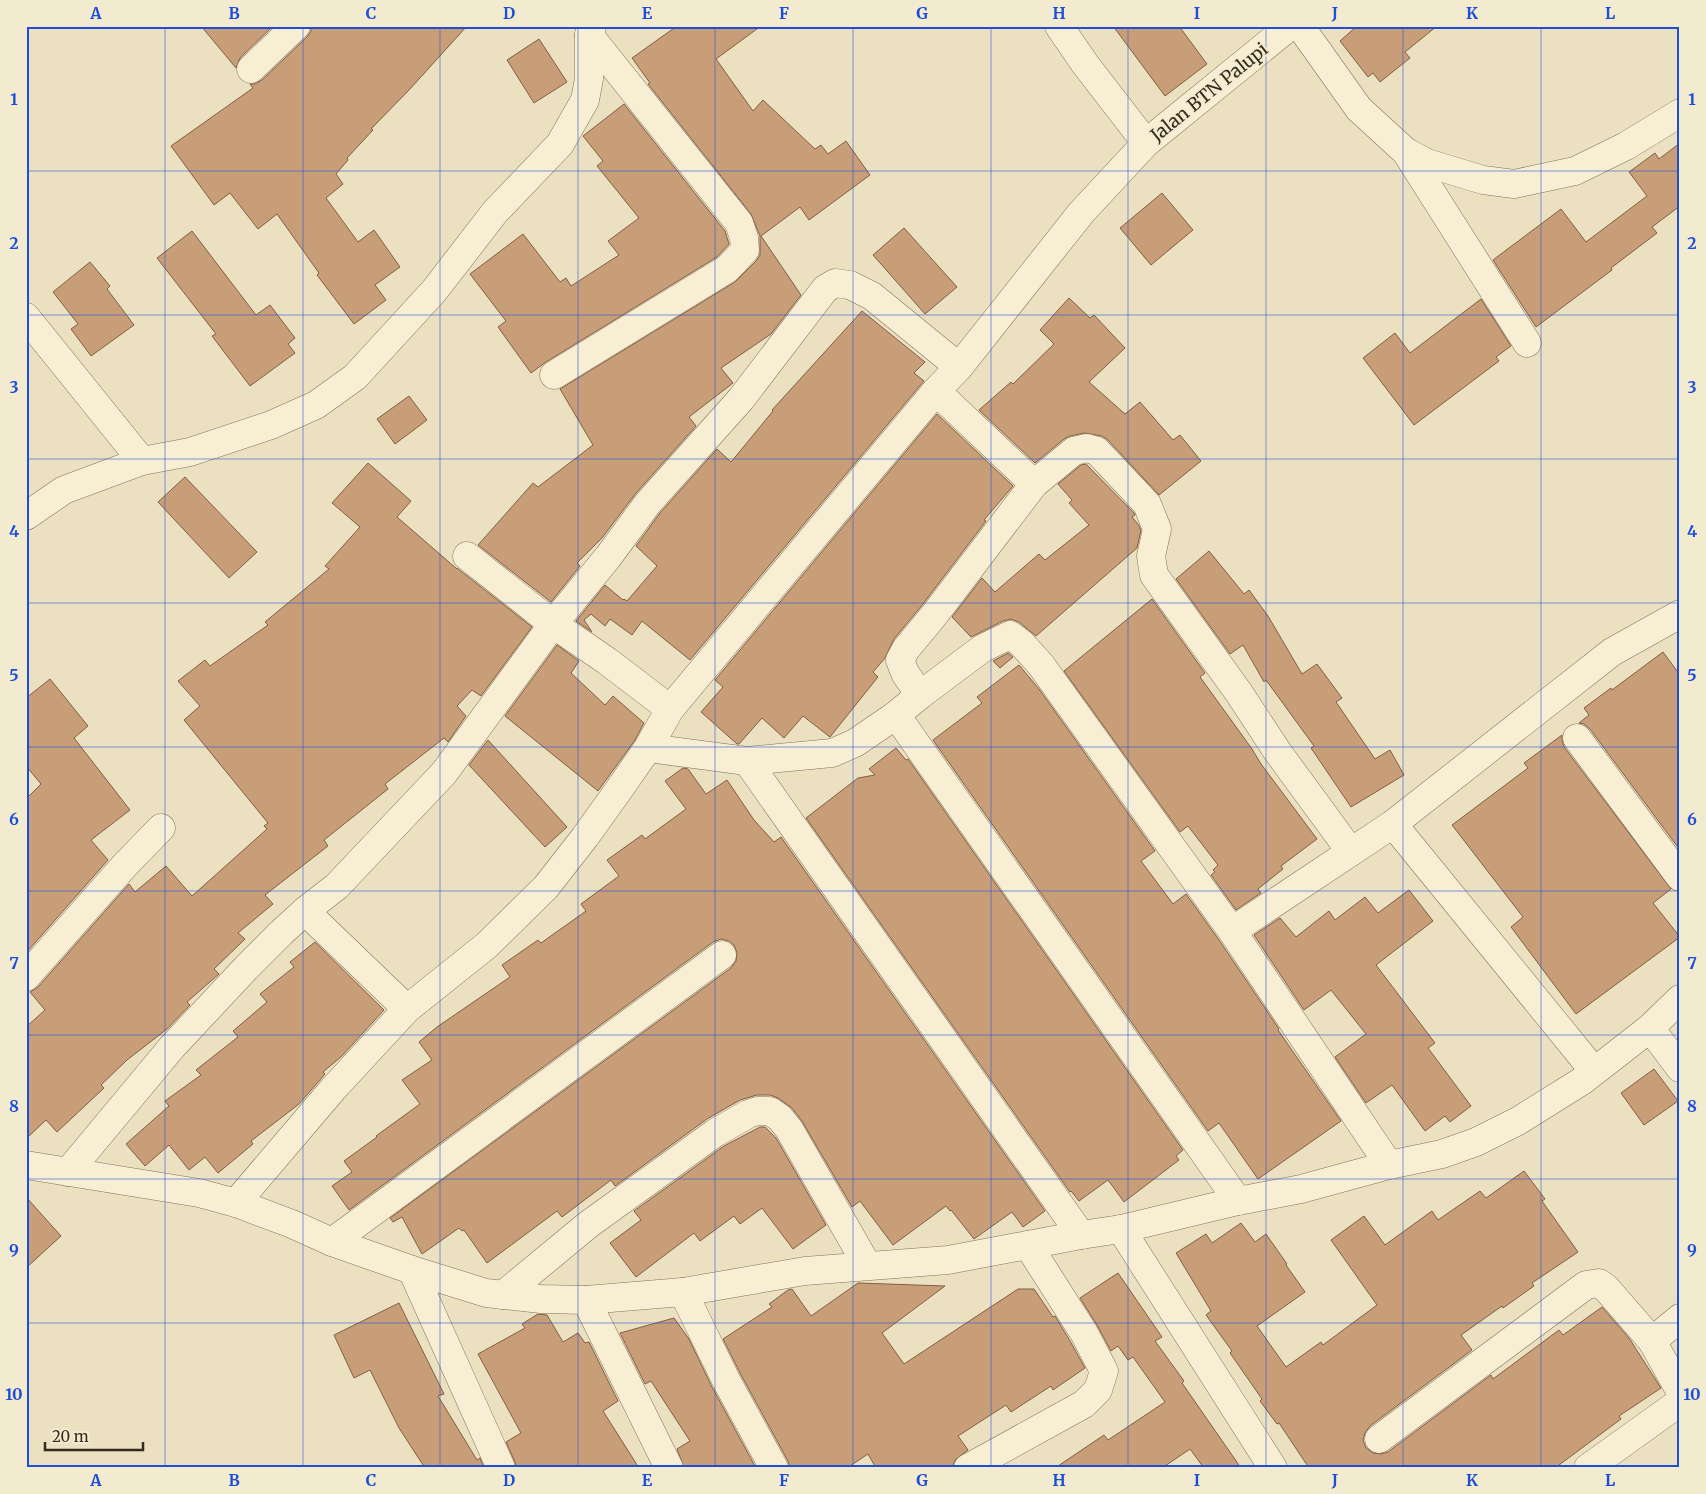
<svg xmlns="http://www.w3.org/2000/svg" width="1706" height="1494" viewBox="0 0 1706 1494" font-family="Merriweather,serif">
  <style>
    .building { fill: #c89e79; stroke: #825e41 }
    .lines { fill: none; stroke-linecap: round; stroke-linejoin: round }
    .minor-casing { stroke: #84725a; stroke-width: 29 }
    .minor { stroke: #f7eed4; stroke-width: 28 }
    .grid { fill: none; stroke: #1d4ed8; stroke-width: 1; stroke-opacity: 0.55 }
    .labels { text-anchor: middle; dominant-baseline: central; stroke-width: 4; stroke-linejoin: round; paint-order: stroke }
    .street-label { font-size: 18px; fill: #342a1d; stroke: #f3ebd0 }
    .neatline { fill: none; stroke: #1d4ed8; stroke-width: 2 }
    .grid-label { font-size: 16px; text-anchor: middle; font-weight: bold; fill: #1d4ed8 }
  </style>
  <rect width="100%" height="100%" fill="#ebe1c1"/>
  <g class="building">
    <polygon points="201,26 273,26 240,58 236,68"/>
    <polygon points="311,26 467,26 410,89 371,129 373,130 347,158 348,160 336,174 343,184 326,198 358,242 374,230 400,267 375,285 386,300 354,324 317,275 319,273 277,214 258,229 230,193 214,205 171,146 253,88 250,84 255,84 262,80 307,37 311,31"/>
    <polygon points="677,26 761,26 716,59 753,111 763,100 815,149 821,145 828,154 846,141 870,175 809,220 800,207 761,236 801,295 771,334 721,368 733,383 689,417 696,426 636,493 602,538 577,563 580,566 551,602 478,545 533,483 538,487 593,445 560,389 735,282 756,261 760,255 760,236 751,214 648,84 650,83 632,58"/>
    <polygon points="1113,26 1179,26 1207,64 1165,96"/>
    <polygon points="1357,26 1437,26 1405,52 1410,58 1380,82 1373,73 1368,77 1340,41"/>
    <polygon points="539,39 567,82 534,103 507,60"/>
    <polygon points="624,104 725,231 729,244 717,257 546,362 531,373 498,327 506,321 470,274 523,234 560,282 566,278 571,286 619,255 608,241 639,218 597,166 603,161 583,136"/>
    <polygon points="1680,143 1680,206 1652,227 1657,233 1611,268 1612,270 1536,327 1493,260 1561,209 1586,242 1647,196 1629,172 1655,153 1659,159"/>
    <polygon points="1162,193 1193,230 1151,265 1120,228"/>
    <polygon points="904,228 957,287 925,314 873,255"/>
    <polygon points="192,231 256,315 270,305 295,338 288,344 295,353 250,386 212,336 216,334 157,258"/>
    <polygon points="90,262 110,286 107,289 134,325 91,356 71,329 78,324 53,292"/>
    <polygon points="1069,298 1090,318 1094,315 1125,348 1089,382 1125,414 1140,402 1173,440 1180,435 1201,461 1159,495 1108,440 1102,436 1084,433 1070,436 1064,439 1035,463 979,410 1011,382 1013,384 1054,344 1040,330"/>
    <polygon points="1481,299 1511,346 1496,357 1499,361 1414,425 1363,358 1395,333 1410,353"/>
    <polygon points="862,311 925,362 914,373 924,381 690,660 642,621 632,635 610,619 605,626 591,614 584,620 592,632 576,621 605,585 623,600 624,599 627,601 657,566 636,546 660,513 717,449 731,462 773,411 772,410"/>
    <polygon points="409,396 427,420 395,444 377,419"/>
    <polygon points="937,414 1013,486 984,520 986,521 923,604 894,639 885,658 873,672 878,677 830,737 803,716 784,738 762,718 739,744 737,744 701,712 723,687 715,680"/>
    <polygon points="368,463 411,501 397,517 457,569 457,568 532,627 481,696 472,690 457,706 466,716 448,742 444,738 385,784 388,789 324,840 328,846 265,895 273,904 238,933 245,939 214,969 219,974 187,1002 190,1005 167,1029 127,1060 101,1085 104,1088 57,1132 46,1120 26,1139 26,1027 45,1010 30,992 38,987 129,884 135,892 166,866 192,896 267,829 264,826 268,823 184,720 200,706 178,681 205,660 210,666 268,625 265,622 329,569 325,566 360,527 332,503"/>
    <polygon points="1086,464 1134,513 1135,515 1132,517 1138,524 1141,530 1137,548 1036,636 1019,622 1011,619 1003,621 971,637 952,617 982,578 995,592 1039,554 1045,560 1089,525 1069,503 1072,500 1058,484 1081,465"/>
    <polygon points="185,477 257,552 229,578 158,502"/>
    <polygon points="1209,551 1244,594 1249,590 1268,616 1302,674 1317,664 1342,698 1336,702 1375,759 1390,750 1404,775 1351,807 1311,748 1314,746 1266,680 1264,682 1243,645 1230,654 1176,579"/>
    <polygon points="1152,599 1205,673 1200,677 1252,749 1261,764 1317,839 1281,866 1283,869 1258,889 1261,893 1236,910 1211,875 1215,872 1213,870 1218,865 1188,826 1180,832 1064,671"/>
    <polygon points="557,645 579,661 571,673 605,705 613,696 644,723 635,740 598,791 505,716"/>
    <polygon points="1663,652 1680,675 1680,850 1590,729 1584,724 1579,723 1589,715 1584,708 1611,688 1612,690"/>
    <polygon points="1008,653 1013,657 1000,668 993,661"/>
    <polygon points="1019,665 1039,689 1155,851 1141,861 1173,904 1186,894 1219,940 1279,1029 1278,1030 1341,1121 1258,1179 1219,1123 1208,1131 933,740 982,703 977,697"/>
    <polygon points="50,679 88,726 74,738 130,810 91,840 108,860 26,953 26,799 41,784 26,766 26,698"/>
    <polygon points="1562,735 1562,740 1564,747 1671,889 1653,903 1680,937 1576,1014 1511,927 1523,917 1452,825 1528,768 1524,763"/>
    <polygon points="488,740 567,827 545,847 469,765"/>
    <polygon points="896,748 906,760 908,759 1183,1150 1176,1156 1179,1160 1124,1202 1108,1180 1079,1201 1071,1191 1070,1192 806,818 858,778 875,775 869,769"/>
    <polygon points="683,768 688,769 706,794 727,780 754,820 774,842 781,837 1045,1211 1023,1227 1012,1212 974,1239 951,1210 950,1211 946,1206 893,1245 860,1201 852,1207 802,1121 792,1108 778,1098 770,1095 757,1095 740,1100 707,1119 615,1186 611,1180 562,1217 557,1211 487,1263 464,1230 462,1231 459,1228 422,1254 402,1217 393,1222 390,1218 731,968 736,961 737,953 734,945 729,941 721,939 713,942 349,1210 332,1186 352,1172 344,1161 377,1137 376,1136 420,1104 402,1080 432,1060 419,1042 437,1027 510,977 502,965 538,940 541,943 586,911 581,904 619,876 607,860 642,835 645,839 686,809 665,781"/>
    <polygon points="1409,890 1433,921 1376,965 1435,1043 1428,1048 1471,1106 1450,1122 1445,1116 1425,1131 1392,1085 1366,1103 1335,1057 1366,1034 1331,990 1304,1010 1254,935 1280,918 1296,937 1329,911 1335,920 1365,897 1378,913"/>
    <polygon points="315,942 384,1010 342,1056 323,1072 325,1074 299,1104 251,1141 253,1144 218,1173 205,1157 189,1170 169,1145 145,1166 126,1144 169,1106 165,1101 201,1075 196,1070 238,1037 233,1031 267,1002 260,994 294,967 290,962"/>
    <polygon points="1654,1069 1678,1101 1644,1125 1621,1093"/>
    <polygon points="760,1127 765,1127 776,1138 826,1225 793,1249 762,1208 740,1224 734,1216 700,1241 694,1233 636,1277 610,1243 641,1220 634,1211 724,1146"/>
    <polygon points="1524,1171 1545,1199 1542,1201 1578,1252 1532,1283 1534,1286 1503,1308 1502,1306 1461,1335 1472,1350 1370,1426 1365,1433 1363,1440 1366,1448 1373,1453 1381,1454 1388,1452 1491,1375 1493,1379 1559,1330 1563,1335 1602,1307 1629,1338 1661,1388 1619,1416 1621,1419 1555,1468 1309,1468 1279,1423 1277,1424 1260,1401 1262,1399 1230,1353 1232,1351 1206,1315 1211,1311 1176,1253 1206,1234 1212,1243 1241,1223 1255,1242 1266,1234 1287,1264 1286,1265 1305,1292 1257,1326 1286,1367 1321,1342 1323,1345 1377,1305 1331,1240 1364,1216 1385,1245 1432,1211 1438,1220 1480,1191 1486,1198"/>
    <polygon points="26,1197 61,1236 26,1268"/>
    <polygon points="1118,1273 1162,1337 1155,1341 1184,1381 1182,1383 1241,1468 1204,1468 1190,1449 1162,1468 1055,1468 1104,1435 1108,1440 1165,1402 1133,1357 1128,1360 1118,1346 1111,1351 1097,1325 1080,1298"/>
    <polygon points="858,1283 945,1286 882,1333 904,1364 1018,1289 1034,1289 1053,1317 1055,1316 1070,1341 1085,1368 1053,1390 1051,1386 1011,1412 1006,1405 958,1436 968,1450 955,1460 952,1468 876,1468 868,1454 847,1468 790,1468 788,1461 740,1373 723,1339 772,1307 769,1304 788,1290 792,1289 811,1316"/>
    <polygon points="399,1303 444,1394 438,1396 477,1460 480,1458 484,1468 425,1468 399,1428 370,1370 354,1378 334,1335"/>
    <polygon points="538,1314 547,1315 563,1342 578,1333 585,1343 589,1342 618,1401 603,1411 639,1468 516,1468 515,1462 506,1442 521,1433 478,1354 525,1328 522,1324"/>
    <polygon points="674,1318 689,1339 712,1387 756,1468 684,1468 677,1449 690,1441 651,1381 645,1384 620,1333"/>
  </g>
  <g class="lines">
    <defs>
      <g id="minor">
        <polyline points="1059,26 1085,64 1146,143 1290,26"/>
        <polyline points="1300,26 1359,109 1406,152 1427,163 1483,180 1514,184 1575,171 1626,146 1680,113"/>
        <polyline points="251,69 296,26"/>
        <polyline points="1406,152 1527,343"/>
        <polyline points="26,317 142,461"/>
        <polyline points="554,375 727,269 745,250 744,238 739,223 589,35"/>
        <polyline points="936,391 1034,484"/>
        <polyline points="26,516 64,490 142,461 190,452 271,425 316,405 355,377 434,291 495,212 560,144 585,100 589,79 589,35 592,26"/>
        <polyline points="467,556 553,624 607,661 670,709"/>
        <polyline points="920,695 905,673 900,660 906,649 935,614 1034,484 1074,451 1087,448 1097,451 1147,504 1157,529 1151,556 1154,575 1239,693 1277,751 1351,852"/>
        <polyline points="896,715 1238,1201"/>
        <polyline points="1577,738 1680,877"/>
        <polyline points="648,748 747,761 832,753 855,743 896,715 920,695 983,648 1010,635 1021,643 1041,665 1232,931 1389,1165"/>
        <polyline points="747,761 1081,1235"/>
        <polyline points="1393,824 1612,652 1680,614"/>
        <polyline points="305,911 407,1009"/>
        <polyline points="1232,931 1393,824 1594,1071"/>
        <polyline points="26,977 125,865 161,828"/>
        <polyline points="1650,1028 1680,1068"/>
        <polyline points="26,1165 199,1193 236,1203 292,1224 332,1242 412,1270 486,1293 541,1299 586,1300 683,1292 805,1271 948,1260 1081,1235 1121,1229 1238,1201 1301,1189 1389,1165 1442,1154 1476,1142 1518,1121 1582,1081 1650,1028 1680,999"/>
        <polyline points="68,1172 172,1047 246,968 282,932 305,911 337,886 444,773 553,624 608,557 648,503 741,399 825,289 835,283 850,285 872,296 959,367"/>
        <polyline points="236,1203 333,1089 407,1009 487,945 546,887 585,837 618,791 648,748 670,709 936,391 959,367 1081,213 1146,143"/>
        <polyline points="1121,1229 1273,1468"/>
        <polyline points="332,1242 722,955"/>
        <polyline points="412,1270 501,1468"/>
        <polyline points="683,1292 726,1380 774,1468"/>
        <polyline points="503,1295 589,1224 715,1133 748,1114 757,1111 770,1111 780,1118 789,1129 867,1265"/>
        <polyline points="586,1300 669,1468"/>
        <polyline points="1652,1341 1680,1318"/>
        <polyline points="1379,1439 1586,1285 1599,1283 1606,1288 1652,1341 1680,1391"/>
        <polyline points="968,1468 1084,1404 1098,1390 1104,1371 1084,1333 1028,1245"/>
        <polyline points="1588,1468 1680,1402"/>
      </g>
    </defs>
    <use href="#minor" class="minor-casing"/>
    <use href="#minor" class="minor"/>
  </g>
  <path class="grid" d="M165 26V1468M303 26V1468M440 26V1468M578 26V1468M715 26V1468M853 26V1468M991 26V1468M1128 26V1468M1266 26V1468M1403 26V1468M1541 26V1468M26 171H1680M26 315H1680M26 459H1680M26 603H1680M26 747H1680M26 891H1680M26 1035H1680M26 1179H1680M26 1323H1680"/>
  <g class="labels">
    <g class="street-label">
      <text transform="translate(1209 92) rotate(-39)">Jalan BTN Palupi</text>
    </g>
  </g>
  <rect width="1706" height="1494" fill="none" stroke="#f3ebd0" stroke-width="55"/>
  <path d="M45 1442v8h98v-8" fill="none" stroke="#342a1d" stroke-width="2.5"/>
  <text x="52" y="1442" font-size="15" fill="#342a1d" stroke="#f3ebd0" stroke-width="4" paint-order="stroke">20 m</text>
  <rect x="28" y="28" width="1650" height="1438" class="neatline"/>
  <g class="grid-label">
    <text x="96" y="19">A</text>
    <text x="234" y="19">B</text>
    <text x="371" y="19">C</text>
    <text x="509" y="19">D</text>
    <text x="647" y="19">E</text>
    <text x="784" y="19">F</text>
    <text x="922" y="19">G</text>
    <text x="1059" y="19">H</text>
    <text x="1197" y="19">I</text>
    <text x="1335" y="19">J</text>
    <text x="1472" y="19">K</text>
    <text x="1610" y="19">L</text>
    <text x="14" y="105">1</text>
    <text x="1692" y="105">1</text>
    <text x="14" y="249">2</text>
    <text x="1692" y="249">2</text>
    <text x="14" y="393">3</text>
    <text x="1692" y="393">3</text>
    <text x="14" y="537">4</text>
    <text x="1692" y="537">4</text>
    <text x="14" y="681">5</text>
    <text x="1692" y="681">5</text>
    <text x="14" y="825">6</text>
    <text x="1692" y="825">6</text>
    <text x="14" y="969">7</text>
    <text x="1692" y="969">7</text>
    <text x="14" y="1112">8</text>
    <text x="1692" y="1112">8</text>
    <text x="14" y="1256">9</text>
    <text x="1692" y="1256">9</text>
    <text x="14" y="1400">10</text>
    <text x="1692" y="1400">10</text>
    <text x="96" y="1486">A</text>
    <text x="234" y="1486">B</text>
    <text x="371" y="1486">C</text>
    <text x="509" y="1486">D</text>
    <text x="647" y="1486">E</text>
    <text x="784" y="1486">F</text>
    <text x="922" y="1486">G</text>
    <text x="1059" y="1486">H</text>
    <text x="1197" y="1486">I</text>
    <text x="1335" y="1486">J</text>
    <text x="1472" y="1486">K</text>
    <text x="1610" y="1486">L</text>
  </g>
</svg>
